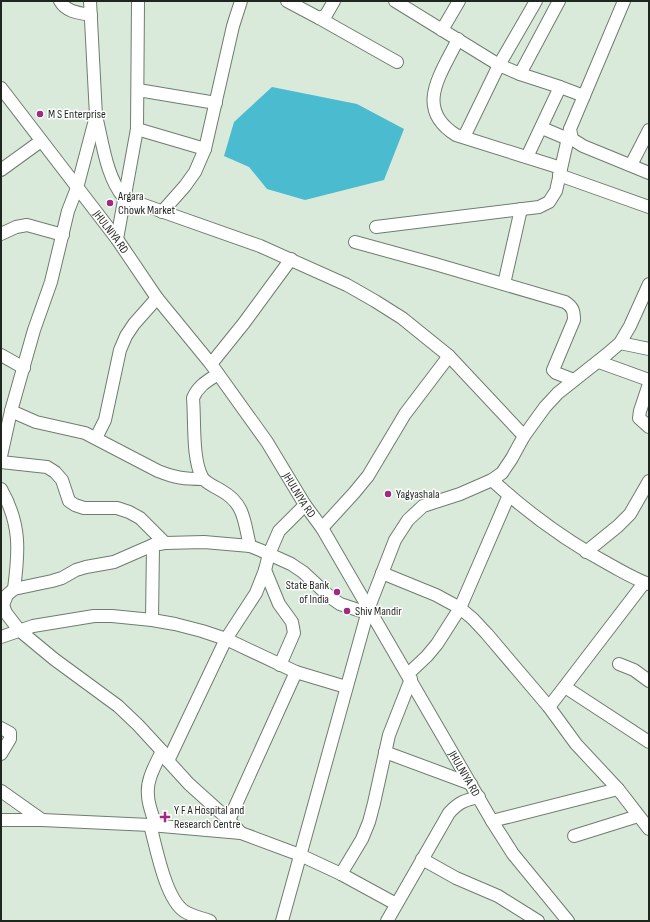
<svg xmlns="http://www.w3.org/2000/svg" width="650" height="922" viewBox="0 0 650 922" font-family="'Sofia Sans Condensed',sans-serif">
  <style>
    .water { fill: #4bbbd0 }
    .lines { fill: none; stroke-linecap: round; stroke-linejoin: round }
    .minor-casing { stroke: #6e7d6f; stroke-width: 14 }
    .minor { stroke: #fff; stroke-width: 12 }
    .poi-dot { fill: #a02981; stroke: #fff; stroke-width: 1.5 }
    .labels { text-anchor: middle; dominant-baseline: central; stroke-width: 3; stroke-linejoin: round; paint-order: stroke }
    .poi-label { font-size: 12px; fill: #1f251f; stroke: #fff; text-anchor: start }
    .street-label { font-size: 12px; fill: #1f251f; stroke: #fff }
  </style>
  <rect width="100%" height="100%" fill="#d9eada"/>
  <polygon class="water" points="272,87 357,104 404,129 384,180 305,200 267,189 249,167 224,156 234,122"/>
  <g class="lines">
    <defs>
      <g id="minor">
        <path d="M60 1C66 12 79 13 91 15"/>
        <polyline points="287,1 319,18 326,15 334,1"/>
        <polyline points="395,1 499,65 520,74 560,87 584,96"/>
        <polyline points="624,1 570,129 572,139 583,146 649,173"/>
        <polyline points="319,18 397,62"/>
        <polyline points="442,30 459,1"/>
        <path d="M458 39C442 73 413 108 456 135L561 168"/>
        <polyline points="520,74 559,1"/>
        <path id="s1" d="M1 88 117 239 157 298 211 364 267 442 305 505 322 528 492 821 513 854 568 921"/>
        <polyline points="138,90 216,103"/>
        <path d="M96 116C103 144 106 176 124 198L260 246 347 285 375 301 402 318 449 356 524 436"/>
        <polyline points="542,128 568,139"/>
        <polyline points="137,129 205,149"/>
        <polyline points="464,137 499,65 536,1"/>
        <polyline points="527,157 560,87"/>
        <polyline points="631,165 649,130"/>
        <polyline points="1,170 41,141"/>
        <polyline points="559,175 649,207"/>
        <polyline points="162,212 185,186 195,172 205,149 233,26 241,1"/>
        <polyline points="376,227 539,207 549,202 556,191 570,129"/>
        <polyline points="1,234 16,227 27,225 63,235"/>
        <polyline points="117,239 137,129 138,1"/>
        <path d="M355 242 435 264 565 302C573 307 574 311 574 320L553 370 556 373 574 380"/>
        <polyline points="504,284 521,209"/>
        <polyline points="620,343 649,349"/>
        <polyline points="1,355 24,368"/>
        <polyline points="599,362 649,380"/>
        <polyline points="211,364 244,323 291,259"/>
        <path d="M218 374C207 381 198 386 193 398 195 421 192 458 202 477 205 483 216 487 222 491 245 504 244 522 250 546"/>
        <polyline points="649,384 640,411 639,418 649,427"/>
        <path d="M11 411 36 422 85 433 158 471C176 478 184 479 203 479"/>
        <polyline points="96,438 105,420 120,350 126,336 134,324 157,298"/>
        <polyline points="1,456 11,411 34,330 51,282 68,211 77,188 96,116 90,1"/>
        <polyline points="1,462 47,467 55,472 62,480 69,501 75,505 84,508 117,508 129,512 140,518 165,543"/>
        <path d="M492 480C529 514 569 543 614 567 625 573 637 580 649 584"/>
        <path d="M1 489C21 524 19 551 14 589"/>
        <polyline points="322,528 354,493 368,476 405,414 449,356"/>
        <polyline points="586,552 618,526 630,514 649,481"/>
        <polyline points="265,570 279,604 292,622 294,633 280,665"/>
        <polyline points="382,573 436,595 460,608 473,619 487,634 549,707 576,744 618,789 649,829"/>
        <polyline points="152,620 153,545"/>
        <polyline points="1,637 33,626 94,616 112,616 152,620 175,624 202,631 226,639 296,672 346,687"/>
        <polyline points="619,664 634,670 649,681"/>
        <polyline points="408,674 427,656 437,644 460,608 509,495"/>
        <polyline points="565,687 649,742"/>
        <polyline points="549,707 644,583"/>
        <polyline points="1,728 10,733 10,739 1,754"/>
        <polyline points="385,752 471,784"/>
        <polyline points="168,761 226,639 256,593 265,570 269,554 279,531 305,505"/>
        <polyline points="1,791 42,820"/>
        <polyline points="1,820 42,820 150,825 241,833 300,855 341,874 396,904"/>
        <polyline points="229,820 296,672"/>
        <polyline points="492,821 618,789"/>
        <path d="M150 825C156 846 165 898 184 911 191 916 202 918 210 921"/>
        <path d="M156 826C153 816 148 805 148 795 146 780 156 764 162 751"/>
        <polyline points="241,833 229,820 189,784 168,761 162,751 138,725 118,706 54,659 19,630 6,613 3,605 7,595 14,589 52,581 62,578 76,570 86,567 114,562 153,545 165,543 204,542 250,546 260,550 291,564 303,572 330,597 340,604 367,613"/>
        <polyline points="574,836 638,816"/>
        <polyline points="422,859 456,878 498,896 538,921"/>
        <polyline points="341,874 362,839 369,822 374,803 389,735 411,679"/>
        <polyline points="282,921 369,607 395,540 408,520 423,506 460,494 492,480 502,473 512,458 524,436 545,407 558,393 606,355 620,343 630,326 649,284"/>
        <path d="M387 921 449 813C459 802 465 800 479 797"/>
      </g>
    </defs>
    <use href="#minor" class="minor-casing"/>
    <use href="#minor" class="minor"/>
  </g>
  <g class="poi-dot">
    <circle cx="40" cy="114" r="4"/>
    <circle cx="110" cy="203" r="4"/>
    <circle cx="388" cy="494" r="4"/>
    <circle cx="337" cy="592" r="4"/>
    <circle cx="347" cy="611" r="4"/>
    <path d="M163 811h4v4h4v4h-4v4h-4v-4h-4v-4h4z"/>
  </g>
  <g class="labels">
    <g class="poi-label">
      <text x="48" y="114">M S Enterprise</text>
      <text x="118" y="196">Argara<tspan x="118" dy="14">Chowk Market</tspan></text>
      <text x="396" y="494">Yagyashala</text>
      <text x="329" y="585" text-anchor="end">State Bank<tspan x="329" dy="14">of India</tspan></text>
      <text x="355" y="611">Shiv Mandir</text>
      <text x="174" y="810">Y F A Hospital and<tspan x="174" dy="14">Research Centre</tspan></text>
    </g>
    <g class="street-label">
      <text stroke="none"><textPath href="#s1" startOffset="181">JHULNIYA RD</textPath></text>
      <text stroke="none"><textPath href="#s1" startOffset="505">JHULNIYA RD</textPath></text>
      <text stroke="none"><textPath href="#s1" startOffset="829">JHULNIYA RD</textPath></text>
    </g>
  </g>
  <rect width="650" height="922" fill="none" stroke="#1f251f" stroke-width="4"/>
</svg>
